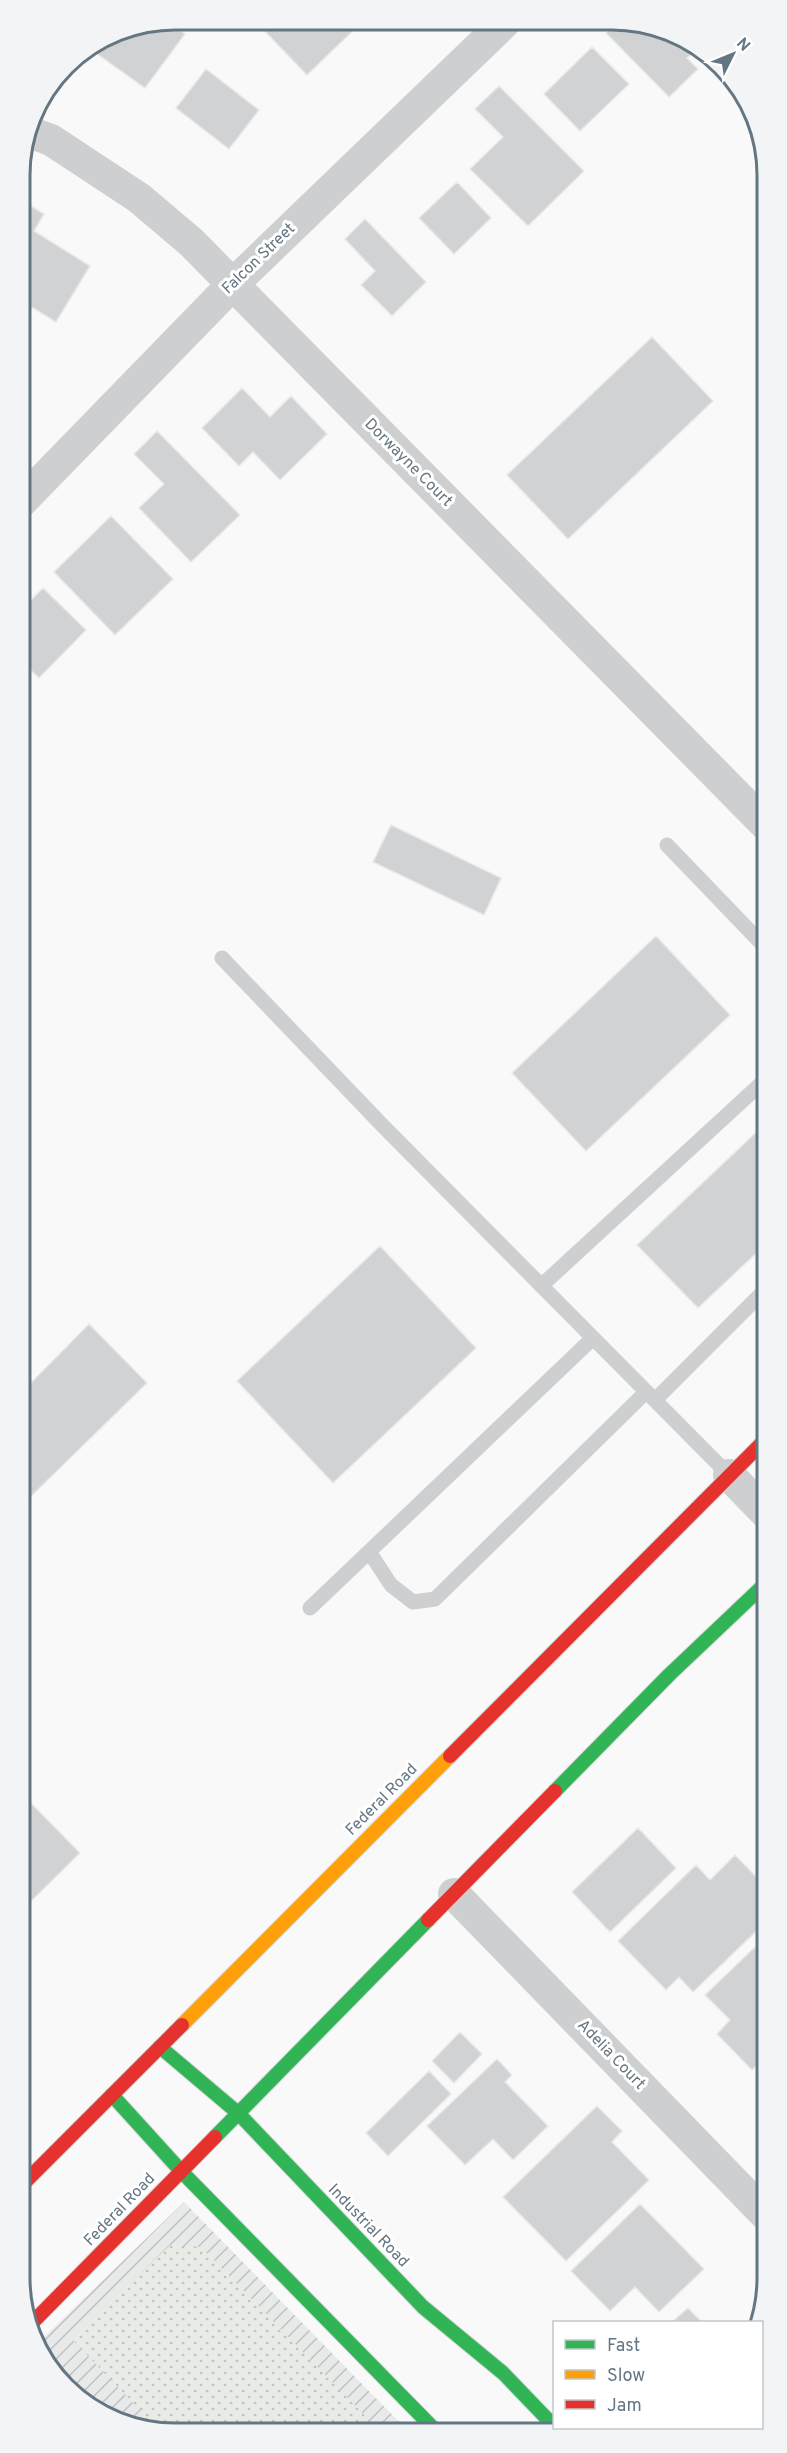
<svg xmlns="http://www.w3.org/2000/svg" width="787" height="2453" font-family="Overpass,sans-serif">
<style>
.industrial{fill:url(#industrial-furrows)}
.grass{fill:url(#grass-dots)}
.building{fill:#d0d2d3;stroke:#e8e8e8;stroke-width:1.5}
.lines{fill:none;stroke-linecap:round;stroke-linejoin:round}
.fast-casing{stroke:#d5d6d7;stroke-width:16}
.slow-casing{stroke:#d5d6d7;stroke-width:16}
.jam-casing{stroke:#d5d6d7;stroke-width:16}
.lane{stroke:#cecfd0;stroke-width:15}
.street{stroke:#cecfd0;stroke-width:32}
.fast{stroke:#30b455;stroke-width:14}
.slow{stroke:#ff9f0a;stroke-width:14}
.jam{stroke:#e5322d;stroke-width:14}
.labels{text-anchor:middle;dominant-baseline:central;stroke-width:6;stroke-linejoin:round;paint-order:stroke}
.street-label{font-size:16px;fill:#657683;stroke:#fff}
.rim{fill:none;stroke:#657683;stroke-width:3}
</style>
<defs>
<pattern id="industrial-furrows" width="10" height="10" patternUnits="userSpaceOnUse" patternTransform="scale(1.5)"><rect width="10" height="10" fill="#e8e9e9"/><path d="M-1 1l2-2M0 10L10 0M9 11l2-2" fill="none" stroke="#c0c1c2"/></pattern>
<pattern id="grass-dots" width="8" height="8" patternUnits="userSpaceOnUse" patternTransform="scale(1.5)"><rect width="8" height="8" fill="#e8ebe6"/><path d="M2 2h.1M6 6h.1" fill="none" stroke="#c0c3c0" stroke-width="1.8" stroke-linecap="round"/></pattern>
</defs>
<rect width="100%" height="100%" fill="#f9f9f9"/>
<path class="industrial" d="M184,2202l224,229h-263l-80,-43 -25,-47z"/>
<path class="grass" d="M170,2245l31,2 179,184h-220l-88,-92z"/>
<path class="building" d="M254,20l103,1 3,3 -53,51z
M168,21l17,13 -40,54 -56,-40 27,-17z
M616,22l26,1 53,28 -8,7 11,11 -29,28 -63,-64z
M592,47l37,37 -49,47 -36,-37z
M206,69l53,41 -30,39 -53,-41z
M499,86l85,85 -56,55 -58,-57 33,-32 -28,-28z
M457,182l34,36 -37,36 -35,-36z
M20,199l24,15 -10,17 56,35 -34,56 -36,-22z
M365,219l61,63 -34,34 -31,-31 14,-14 -30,-32z
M652,337l61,64 -145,138 -61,-64z
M20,342l10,10 -10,9z
M242,388l28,29 21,-21 36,38 -47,46 -27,-28 -14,14 -37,-38z
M157,431l83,84 -49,47 -52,-54 25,-24 -30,-30z
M111,516l62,63 -58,56 -61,-63z
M43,588l43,42 -47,48 -19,-18v-33l12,-11 -9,-8z
M21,727l7,7 -7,8z
M391,825l110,53 -17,37 -111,-53z
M656,936l74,79 -144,136 -74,-78z
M766,1123v121l-68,64 -61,-63z
M380,1246l96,102 -143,135 -96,-102z
M89,1324l58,59 -126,123v-113z
M22,1794l58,59 -58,57z
M638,1828l38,40 -66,64 -38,-40z
M735,1855l32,33v33l-74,71 -14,-15 -13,13 -48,-49 78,-76 14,15z
M755,1947l12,12v97l-15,14 -35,-36 13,-14 -25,-25z
M460,2032l22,22 -28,29 -22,-22z
M497,2059l15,16 -7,7 43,44 -35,34 -20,-21 -28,26 -38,-39z
M429,2071l22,23 -63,62 -22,-23z
M597,2106l25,25 -10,11 37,38 -83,81 -63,-64z
M640,2204l64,65 -45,43 -24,-25 -25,24 -39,-40z
M688,2308l14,14h-30z"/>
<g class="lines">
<g class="fast-casing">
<path id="fast" d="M555,1791l114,-116 97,-92
M160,2047l78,66 185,194 80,66 51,53
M112,2095l69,76 255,260
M215,2137l213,-217"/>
</g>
<g class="slow-casing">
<path id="slow" d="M182,2025l268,-269"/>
</g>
<g class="jam-casing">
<path id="jam" d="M450,1756l316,-317
M428,1920l127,-129
M22,2185l160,-160
M31,2324l184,-187"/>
</g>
<path class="lane" d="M667,845l99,103
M222,958l161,168 346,349
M541,1286l225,-207
M655,1400l111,-111
M370,1553l21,32 22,17 22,-3 211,-207
M310,1608l283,-270"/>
<path class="street" d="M29,132l22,8 88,58 52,44 574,582
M20,503l212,-218 273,-263
M729,1475l37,38
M454,1894l313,322"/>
<use href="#fast" class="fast"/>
<use href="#slow" class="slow"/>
<use href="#jam" class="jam"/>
</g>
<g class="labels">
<g class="street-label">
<text transform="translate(259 259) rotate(-44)">Falcon Street</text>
<text transform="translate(408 463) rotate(45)">Dorwayne Court</text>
<text transform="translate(382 1800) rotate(-45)">Federal Road</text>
<text transform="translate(611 2055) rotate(46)">Adelia Court</text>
<text transform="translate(120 2210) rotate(-46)">Federal Road</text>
<text transform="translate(368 2226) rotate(46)">Industrial Road</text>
</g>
</g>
<path d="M0 0H787V2453H0ZM175 30H612A145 145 0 0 1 757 175V2278A145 145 0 0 1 612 2423H175A145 145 0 0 1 30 2278V175A145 145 0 0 1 175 30Z" fill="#f3f4f5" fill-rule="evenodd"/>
<path class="rim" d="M175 30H612A145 145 0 0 1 757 175V2278A145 145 0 0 1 612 2423H175A145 145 0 0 1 30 2278V175A145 145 0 0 1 175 30Z"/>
<rect x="553" y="2321" width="210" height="108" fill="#ffffff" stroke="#c1c8cd" stroke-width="1.5"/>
<rect x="565" y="2340" width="30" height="9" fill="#30b455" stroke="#c1c8cd" stroke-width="1.5"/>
<text x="607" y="2351" font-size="18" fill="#657683">Fast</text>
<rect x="565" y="2370" width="30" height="9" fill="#ff9f0a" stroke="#c1c8cd" stroke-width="1.5"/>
<text x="607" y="2381" font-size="18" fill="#657683">Slow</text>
<rect x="565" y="2400" width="30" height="9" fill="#e5322d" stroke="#c1c8cd" stroke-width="1.5"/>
<text x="607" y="2411" font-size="18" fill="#657683">Jam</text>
<g transform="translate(733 54) rotate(47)" stroke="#ffffff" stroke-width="4.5" paint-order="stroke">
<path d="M0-4.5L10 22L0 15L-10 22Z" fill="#657683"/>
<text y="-9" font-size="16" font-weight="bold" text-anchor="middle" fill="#657683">N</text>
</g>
</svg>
